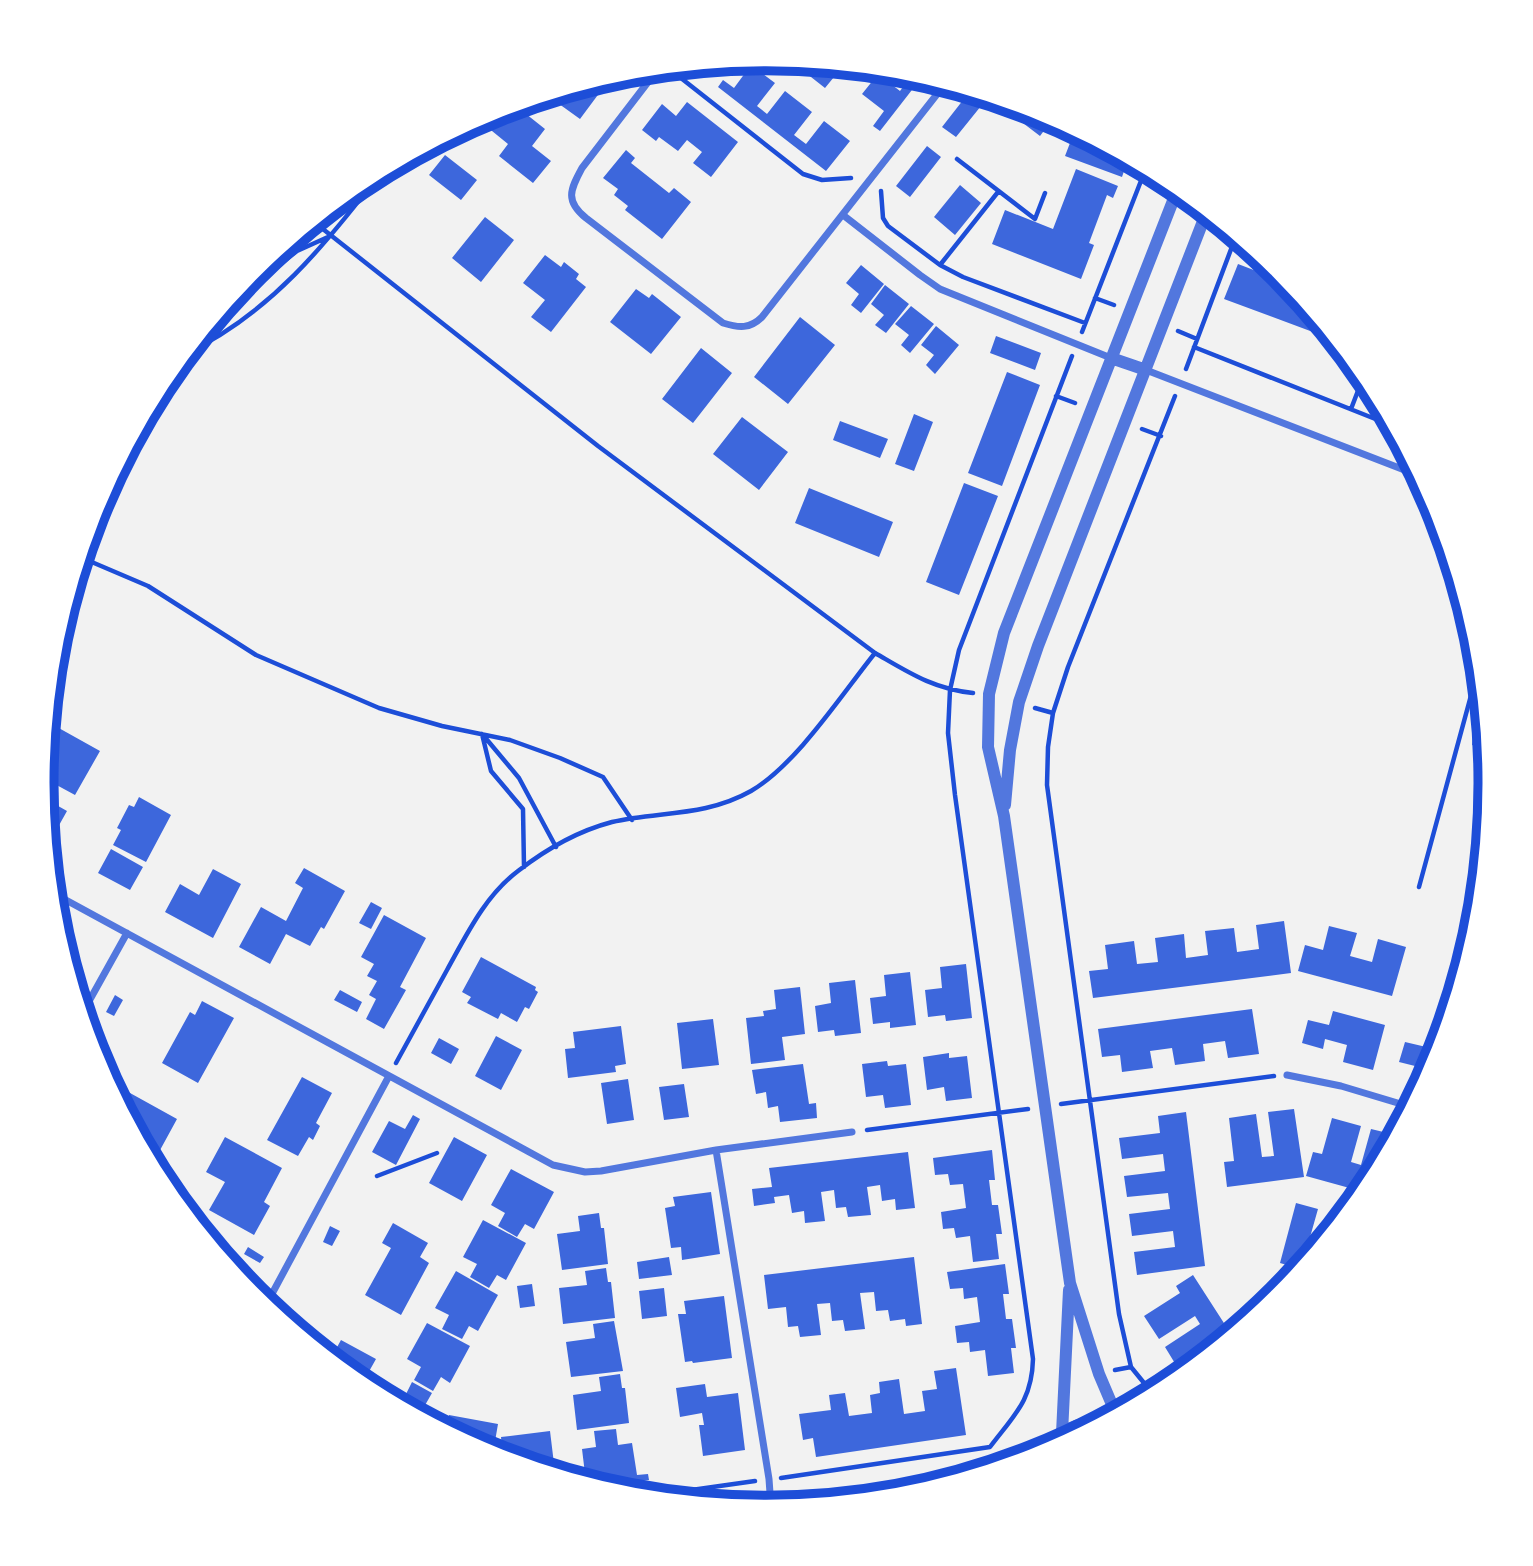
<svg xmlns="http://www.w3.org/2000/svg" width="1533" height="1566" font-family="'Golos Text',sans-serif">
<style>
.building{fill:#3d67dc}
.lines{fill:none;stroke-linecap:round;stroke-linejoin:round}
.path{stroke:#1d4ed8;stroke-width:4.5}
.minor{stroke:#5277de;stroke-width:7}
.tertiary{stroke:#5277de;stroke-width:12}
.rim{fill:none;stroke:#1d4ed8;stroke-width:9}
</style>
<rect width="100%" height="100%" fill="#f2f2f2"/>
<path class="building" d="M801,62l16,1 17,14 -9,11 -28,-22z
M751,65l24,18 -18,23 10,8 18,-23 27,21 -18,23 12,9 18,-23 26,20 -24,30 -108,-84 5,-7 11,8z
M878,74l22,17 13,-17 9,3 -42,54 -7,-5 11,-15 -22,-17z
M600,80l6,4 -26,35 -32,-23z
M967,95l14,11 -25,31 -14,-10z
M989,97l55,17 8,6 -12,16z
M687,102l51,40 -27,35 -18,-14 9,-11 -15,-12 -9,11 -19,-14 -3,4 -14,-11 20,-26 14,12z
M516,106l29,23 -13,17 19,15 -18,22 -34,-27 9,-12 -27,-22 9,-8z
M1075,130l53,29 -6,18 -57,-21z
M927,146l14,11 -31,40 -14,-11z
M626,150l9,8 -4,5 38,30 5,-5 17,14 -29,37 -37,-29 3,-4 -14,-11 4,-6 -15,-11z
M445,155l32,25 -16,20 -32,-25z
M1076,169l42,17 -5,12 -6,-3 -18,48 5,2 -13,34 -89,-35 13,-34 48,19z
M960,185l21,18 -26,32 -21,-18z
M485,217l29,23 -33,42 -29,-24z
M545,255l16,12 3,-5 15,12 -3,5 10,8 -35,45 -20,-15 14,-17 -22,-17z
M1238,264l52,20 47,57 -113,-42z
M861,265l23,19 -23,29 -10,-8 8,-11 -13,-11z
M885,285l24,19 -23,29 -11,-8 9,-10 -13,-11z
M636,289l13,9 3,-4 29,23 -30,37 -41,-32z
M911,306l23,18 -24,29 -9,-8 8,-10 -14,-11z
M800,317l35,28 -47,59 -34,-27z
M936,326l23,19 -24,29 -9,-9 8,-10 -13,-10z
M996,336l45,17 -6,17 -45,-17z
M701,348l31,25 -39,50 -31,-24z
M1007,372l33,13 -38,101 -34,-13z
M914,414l19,8 -19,49 -19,-7z
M742,417l46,35 -29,38 -46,-36z
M840,421l48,18 -8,19 -47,-18z
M964,483l34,13 -39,99 -33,-13z
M809,488l84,34 -14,35 -84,-34z
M48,722l52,29 -25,44 -24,-13 5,-9 -12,-7z
M1473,738l13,3 -2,7 -12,-3z
M139,797l32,18 -25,47 -33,-17 8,-15 -4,-2 12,-23 5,2z
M44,798l23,13 -19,34z
M111,849l32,18 -13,23 -32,-17z
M304,868l41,23 -21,38 -3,-2 -11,19 -24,-12 -16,30 -31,-17 22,-40 25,14 17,-33 -8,-5z
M213,869l28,15 -28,54 -48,-26 15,-28 19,11z
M371,902l11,6 -11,21 -12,-6z
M384,915l42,23 -26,49 6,3 -22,39 -18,-10 10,-20 -7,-4 8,-14 -10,-5 7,-12 -13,-7z
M1284,921l7,52 -198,25 -4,-27 19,-2 -3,-24 29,-4 3,23 21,-2 -3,-24 29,-4 2,24 22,-3 -3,-24 29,-3 3,24 22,-3 -3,-24z
M1329,926l28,7 -7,23 22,6 6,-23 28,8 -14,49 -94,-25 7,-26 18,5z
M481,957l55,30 -1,3 3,2 -9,17 -4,-2 -8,15 -16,-9 -3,6 -31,-16 4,-6 -9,-5z
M966,964l6,54 -26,3 -1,-6 -17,2 -3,-27 17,-2 -2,-21z
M910,972l6,53 -26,3v-6l-17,2 -3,-26 16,-2 -2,-21z
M1455,975l6,2 -18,60 -4,-1z
M855,980l6,53 -26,3 -1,-6 -16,2 -3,-26 16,-3 -2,-20z
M800,987l5,47 -23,3 3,23 -34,4 -5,-46 18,-2 -1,-5 13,-2 -2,-19z
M340,990l22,12 -5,10 -23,-12z
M115,995l8,5 -9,16 -8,-4z
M202,1001l32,17 -36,65 -36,-20 28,-51 5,3z
M1252,1009l7,45 -31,4 -3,-17 -22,3 2,17 -30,4 -3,-17 -22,3 3,17 -31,4 -2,-17 -18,2 -4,-28z
M1333,1011l52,14 -12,45 -30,-8 4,-17 -22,-6 -2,10 -21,-6 6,-23 21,5z
M713,1019l6,46 -37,4 -5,-46z
M621,1026l5,38 -11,2 1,6 -48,6 -3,-29 10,-1 -2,-16z
M496,1036l26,14 -21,40 -26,-14z
M439,1038l20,11 -8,15 -20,-11z
M1405,1042l34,8 -8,20 -32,-8z
M949,1053v5l18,-2 5,42 -26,3 -2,-14 -17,3 -4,-33z
M887,1061l1,5 18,-2 5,41 -26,3 -2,-13 -17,2 -4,-33z
M803,1064l6,40 7,-1 1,15 -37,4 -2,-16 -10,2 -2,-16 -10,2 -4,-24z
M302,1077l30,16 -16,30 4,3 -7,14 -4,-3 -11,19 -31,-16z
M628,1079l6,41 -27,4 -6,-41z
M684,1084l5,33 -25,3 -5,-33z
M121,1088l56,31 -18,33 -18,-10 -25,-46z
M1294,1109l10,68 -77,10 -3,-25 10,-1 -5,-43 27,-4 6,43 12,-1 -6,-44z
M1186,1112l19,154 -68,9 -3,-23 41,-5 -2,-16 -41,5 -3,-22 41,-5 -2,-16 -41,4 -3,-21 41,-5 -2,-17 -41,5 -3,-21 41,-5 -2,-17z
M413,1115l7,4 -24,46 -24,-13 17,-31 16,8z
M1332,1118l29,8 -10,36 10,3 10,-36 25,6 -32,57 -58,-16 7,-24 9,2z
M225,1137l57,31 -18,34 6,4 -16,29 -45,-25 16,-28 -19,-10z
M454,1137l33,18 -25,46 -33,-18z
M992,1150l3,30h-6l3,25h6l4,29h-6l3,25 -26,3 -3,-26 -14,2 -2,-10 -11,1 -2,-17 25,-4 -3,-24 -13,1 -2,-11 -13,1 -2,-17z
M908,1152l7,56 -19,2 -1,-11 -13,2 -2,-16 -13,2 4,28 -23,2 -2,-10 -10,1 -2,-18 -13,2 4,29 -20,2 -1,-12 -12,2 -3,-18 -15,2 1,6 -21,3 -2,-17 20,-2 -3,-19z
M511,1169l43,23 -20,37 -9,-5 -8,13 -19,-11 7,-13 -14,-8z
M711,1192l9,62 -38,6 -1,-13 -10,1 -6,-40 10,-2 -2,-9z
M1296,1203l22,6 -17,60 -21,-6z
M599,1213l2,15h3l4,36 -46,6 -5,-36 23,-3 -2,-15z
M483,1220l43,23 -20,37 -9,-5 -8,13 -19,-11 7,-13 -14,-7z
M393,1223l35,20 -8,14 9,6 -28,52 -36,-20 26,-47 -9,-5z
M330,1226l10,5 -8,15 -9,-4z
M248,1247l16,10 -4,6 -16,-9z
M669,1257l3,18 -33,4 -2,-17z
M914,1257l8,67 -16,2 -1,-7 -15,2 -2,-11 -12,1 -2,-19 -14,1 5,36 -20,2 -2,-11 -11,1 -2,-18 -13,1 4,31 -21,2 -2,-11 -10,1 -2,-20 -18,2 -4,-34z
M1005,1264l4,30h-6l3,25h6l4,29h-5l3,25 -26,3 -3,-26 -15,2 -1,-10 -12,1 -2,-17 25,-4 -3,-25 -13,2 -1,-11 -13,1 -3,-17z
M606,1268l2,14h3l4,36 -52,6 -4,-36 28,-3 -2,-14z
M456,1271l42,24 -20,36 -9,-5 -7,13 -20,-10 7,-14 -14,-7z
M1193,1275l38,59 -52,36 -14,-23 35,-23 -5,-8 -36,23 -15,-23 36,-23 -4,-7z
M532,1284l3,22 -15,2 -3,-22z
M664,1288l3,28 -25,3 -3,-28z
M724,1296l8,62 -39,5 -1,-2 -7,1 -7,-48h8l-2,-13z
M614,1321l9,50 -52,6 -5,-35 29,-4 -2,-14z
M427,1323l43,23 -20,37 -9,-6 -8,14 -19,-11 7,-13 -14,-8z
M341,1340l35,19 -14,25 -31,-26z
M956,1368l10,67 -150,22 -3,-19 -10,2 -4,-26 32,-4 -2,-15 16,-2 4,23 23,-3 -2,-18 10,-2 -1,-11 20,-3 5,35 21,-3 -3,-20 15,-2 -3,-18z
M620,1374l2,14h3l4,35 -52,7 -4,-35 28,-4 -2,-14z
M412,1382l20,11 -8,14 12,7 -4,8 -45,-24 5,-9 13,7z
M705,1384l2,13 31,-4 7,57 -42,6 -4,-31h5l-2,-12 -22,4 -4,-29z
M449,1415l49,9 -5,29 -47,-24z
M616,1429l2,16 14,-2 5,32 11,-1 1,6 -36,4v-3l-19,3 -8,-2 -4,-33 14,-2 -2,-16z
M550,1431l5,41 -52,-16 -2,-19z"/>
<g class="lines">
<path class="path" d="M672,71l131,103 19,6 29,-2
M957,159l78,60 10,-26
M881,191l2,27 5,8 52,39 23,12 122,46
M314,222l284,224 277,207c33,19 58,36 98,40
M940,265l58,-73
M1095,298l19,7
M224,308l73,-57 31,-14
M1178,331l19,8
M1082,332l64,-164
M1194,347l199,79
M185,354c84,-39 142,-111 197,-183
M1186,369l50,-133
M1056,396l19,7
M1351,409l13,-34
M1142,429l19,7
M82,555l5,5 61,26 108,69 123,53 63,18 68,14 50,18 43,19 29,43
M1035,708l18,5
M482,734l9,37 32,38 1,58
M483,735l36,43 37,69
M1419,887l60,-221
M396,1063c17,-31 34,-62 51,-93 20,-36 38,-74 71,-99 27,-21 60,-40 94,-49 47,-11 93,-5 139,-31 45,-26 91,-97 124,-138
M1061,1104l213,-28
M867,1130l161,-21
M377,1176l60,-23
M1115,1370l16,-3
M1153,1394l-22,-27 -12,-53 -72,-529 1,-38 5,-34 15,-46 107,-271
M781,1478l209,-31c24,-32 42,-46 43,-88l-78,-564 -7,-62 2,-43 9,-40 113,-294
M713,1487l2,15
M649,1496l106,-15"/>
<path class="minor" d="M658,69l-76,99c-12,22 -17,33 4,50l137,105c16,5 27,6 39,-6l183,-233
M843,215l77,60 20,14 171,69
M1146,370l274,106
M53,893l500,272 32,7 16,-1 115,-21 136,-18
M83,1012l44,-79
M1287,1075l54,11 70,21
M716,1150l53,329 2,28
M266,1305l123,-229"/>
<path class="tertiary" d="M1111,358l35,12
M1005,805l5,-55 9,-48 19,-56 169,-435
M1116,1414l-17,-40 -29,-91 -66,-467 -16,-69 1,-53 15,-61 174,-445
M1062,1433l7,-143
M1049,1450c11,-20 30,-29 52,-28
M1008,1463l44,-20"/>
</g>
<path d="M0 0H1533V1566H0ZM54 783a712 712 0 1 1 1424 0a712 712 0 1 1-1424 0Z" fill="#fff" fill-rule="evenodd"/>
<path class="rim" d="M54 783a712 712 0 1 1 1424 0a712 712 0 1 1-1424 0Z"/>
</svg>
